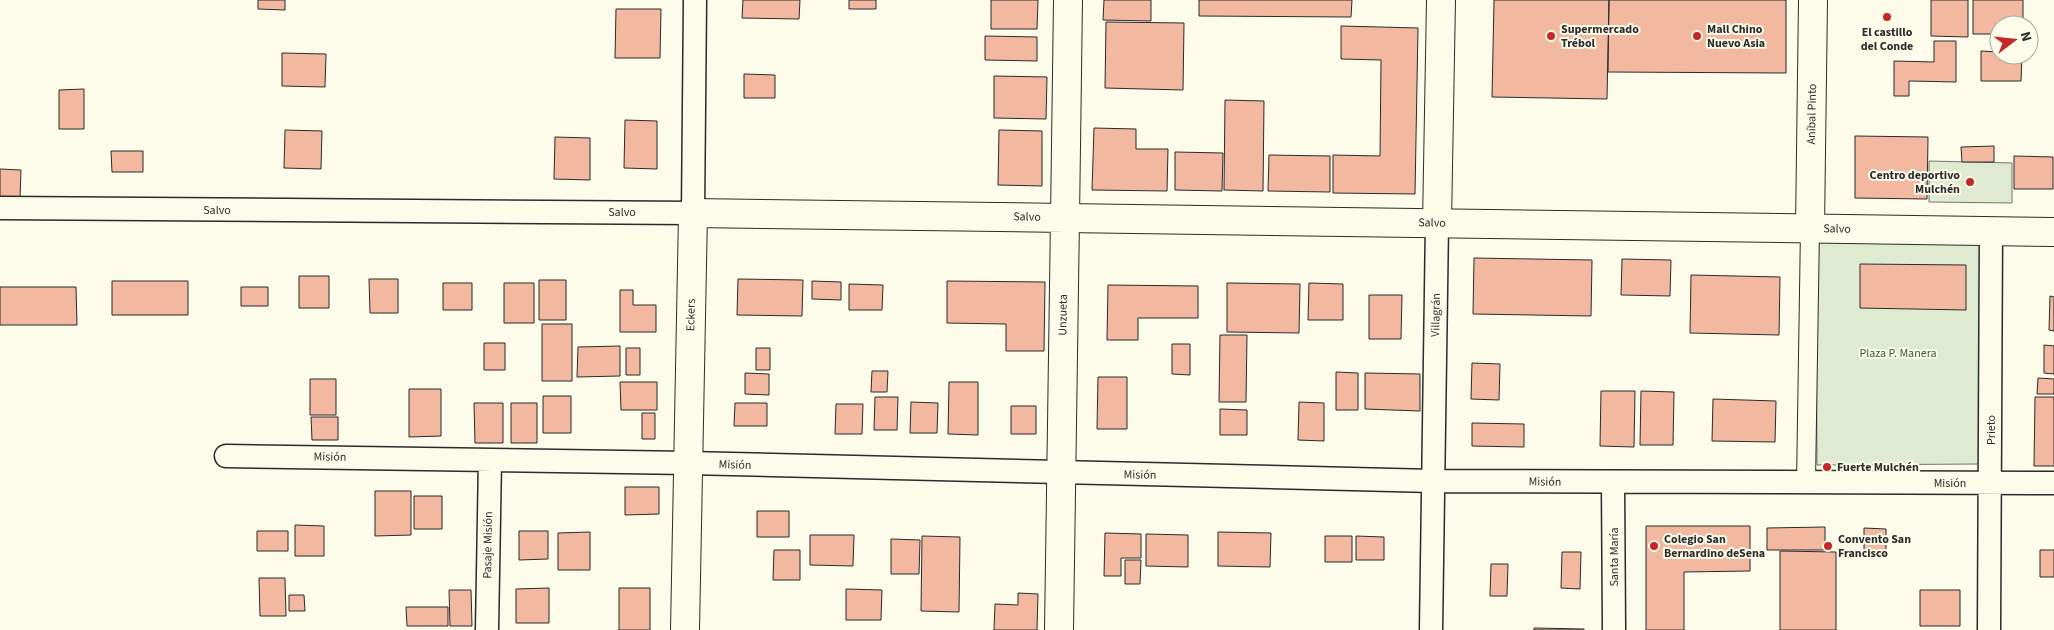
<svg xmlns="http://www.w3.org/2000/svg" width="2054" height="630" font-family="'Source Sans 3',sans-serif">
<style>
.green{fill:#deebd1;stroke:#74746e}
.building{fill:#f2b8a0;stroke:#2b2b2b}
.lines{fill:none;stroke-linecap:round;stroke-linejoin:round}
.pedestrian-casing{stroke:#2b2b2b;stroke-width:20}
.minor-casing{stroke:#2b2b2b;stroke-width:25}
.tertiary-casing{stroke:#2b2b2b;stroke-width:30}
.secondary-casing{stroke:#2b2b2b;stroke-width:30}
.pedestrian{stroke:#fdfbea;stroke-width:18}
.minor{stroke:#fdfbea;stroke-width:22}
.tertiary{stroke:#fdfbea;stroke-width:28}
.secondary{stroke:#fdfbea;stroke-width:28}
.poi-dot{fill:#c62828;stroke:#fdfbea;stroke-width:2}
.labels{text-anchor:middle;dominant-baseline:central;stroke-width:4;stroke-linejoin:round;paint-order:stroke}
.poi-label{font-size:12px;font-weight:bold;fill:#2b2b2b;stroke:#fdfbea;text-anchor:start}
.street-label{font-size:12px;fill:#2b2b2b;stroke:#fdfbea}
.park-label{font-size:12px;fill:#34623c;stroke:#fdfbea}
</style>
<rect width="100%" height="100%" fill="#fdfbea"/>
<path class="green" d="M1929,161l83,2v40l-83,-1z
M1816,238l165,4 -1,222 -163,1z"/>
<path class="building" d="M258,0h27v10l-27,-1z
M743,0h57l-1,19 -57,-1z
M849,0h27v9h-27z
M991,0h47l-1,29h-46z
M1104,0h47v21l-48,-1z
M1199,0h153l-1,17 -152,-1z
M1494,0h115l-2,99 -115,-2z
M1609,0h177v73l-178,-1z
M1931,0h37v37l-37,-1z
M1973,0h50v25h-24v9h-26z
M616,9h45l-1,49h-45z
M1106,22l78,1 -1,67 -78,-2z
M1341,26l77,2 -3,166 -82,-1v-38l47,1 1,-96 -40,-1z
M985,36l52,1v24l-52,-1z
M1934,41h22v41l-47,-1v15h-15v-35l40,1z
M1981,51l18,1v3h23l-1,26h-40z
M282,53l44,1 -1,33 -43,-1z
M744,74l31,1v23h-31z
M994,76l53,1 -1,42 -52,-1z
M84,89v40h-25v-39z
M1225,100l39,1 -1,90 -39,-1z
M625,120l32,1v48l-33,-1z
M1094,128l42,1v20h32l-1,42 -75,-1z
M285,130l37,1 -1,38 -37,-1z
M999,130l43,1v55l-44,-1z
M1855,136l73,1 -1,62 -72,-1z
M555,137l35,1v42l-36,-1z
M1994,146v16h-32l-1,-15z
M111,151h32v21h-31z
M1175,152l48,1 -1,38 -47,-1z
M1269,155l61,1v36l-62,-1z
M2014,156l39,1v32h-39z
M0,169l21,1 -1,29h-20z
M1474,258l118,2 -1,56 -118,-2z
M1622,259l49,1 -1,36 -49,-1z
M1860,264l106,1v45l-106,-2z
M1691,275l89,2 -1,58 -89,-2z
M299,276h30v32h-30z
M369,279h29v34h-28z
M738,279l65,1 -1,36 -65,-1z
M539,280h27v40h-27z
M112,281h76v34h-76z
M812,281l29,1v18l-29,-1z
M947,281l98,1 -1,69h-38v-27l-59,-1z
M443,283h29v27h-29z
M504,283h30v40h-30z
M1227,283l73,1 -1,49 -72,-1z
M1309,283l34,1v36h-35z
M849,284l34,1 -1,25h-33z
M1108,285l90,1v32h-60v22h-31z
M0,287h76l1,38h-77z
M241,287h27v19h-27z
M620,290h13v15h23v27h-36z
M1369,295h33l-1,44h-32z
M2050,296l4,1v34l-5,-1z
M542,324h30v57h-30z
M1220,335h27l-1,67h-27z
M484,343h21v27h-21z
M1172,344h18v31l-18,-1z
M2044,345l10,1v28l-10,-1z
M620,346v30l-43,1 1,-30z
M626,348h14v27h-14z
M756,348h14v22h-14z
M1472,363l28,1 -1,36 -28,-1z
M872,371h16l-1,21h-16z
M1336,372l22,1v37h-22z
M745,373l24,1v21l-24,-1z
M1365,373l55,1v37l-55,-2z
M1098,377h29v52h-30z
M2038,378l16,1v15h-17z
M310,379h26v36h-26z
M620,382h37v28h-36z
M949,382h29v53l-30,-1z
M409,389h32v47l-32,1z
M1601,391h34l-1,56 -34,-1z
M1641,391l33,1 -1,53h-33z
M543,396h28v37h-28z
M875,397h23l-1,33h-23z
M2035,397h19v69h-20z
M1713,399l63,2 -1,41 -63,-1z
M911,402l27,1 -1,30h-27z
M1299,402l25,1v38l-26,-1z
M474,403h29v40h-28z
M511,403h26v40h-26z
M735,403h32v23h-33z
M836,404h27l-1,30h-27z
M1011,406h25v28h-25z
M1220,409l27,1v25h-27z
M642,413h13v26h-13z
M311,417h27v23h-26z
M1472,423l52,1v23l-52,-1z
M625,487h34v27l-34,1z
M375,491h36v44l-36,1z
M414,496h28v33h-28z
M757,511h32v26h-32z
M295,525l29,1v30h-29z
M1646,526h104v45l-66,1v58h-38z
M1825,527v23h-58v-22z
M1864,528l22,1v25h-22z
M257,531h31v20h-31z
M519,531h29v28l-29,1z
M590,532v38h-32v-37z
M1218,532l53,1 -1,34 -52,-1z
M1105,533l36,1v24h-20v18h-17z
M1146,534l42,1v32l-42,-1z
M810,535h44l-1,31 -43,-1z
M922,536l38,1 -1,75 -38,-1z
M1325,536h27v26h-27z
M1356,536l28,1v23h-28z
M891,539l29,1 -1,34h-28z
M774,550h26v30h-27z
M2040,550h14v27h-14z
M1780,551l56,1v78h-56z
M1562,552h19l-1,37 -19,-1z
M1125,560h16l-1,24h-15z
M1491,564h17l-1,32h-17z
M259,578h26l1,38h-26z
M549,588v35h-33v-34z
M619,588h31v42h-31z
M846,589l36,1 -1,30h-35z
M449,590h22l1,36h-22z
M1920,590h40v36h-40z
M1018,593l20,1 -1,36h-43l1,-26 23,1z
M289,595h15l1,16h-16z
M406,607h42v19h-41z
M1534,628l50,1v1h-50z"/>
<g class="lines">
<g class="pedestrian-casing">
<path id="pedestrian" d="M1806,483l4,-255"/>
</g>
<g class="minor-casing">
<path id="minor" d="M0,208l693,5 2,-213
M226,456l462,7 745,18 621,2
M1613,483l1,147
M487,630l3,-170
M1431,630l6,-407
M1989,630l2,-399"/>
</g>
<g class="tertiary-casing">
<path id="tertiary" d="M1437,223l4,-223
M685,630l8,-417 372,5 -6,412"/>
</g>
<g class="secondary-casing">
<path id="secondary" d="M1068,0l-3,218 989,14
M1810,228l3,-228"/>
</g>
<use href="#pedestrian" class="pedestrian"/>
<use href="#minor" class="minor"/>
<use href="#tertiary" class="tertiary"/>
<use href="#secondary" class="secondary"/>
</g>
<g class="poi-dot">
<circle cx="1887" cy="17" r="5"/>
<circle cx="1551" cy="36" r="5"/>
<circle cx="1697" cy="36" r="5"/>
<circle cx="1970" cy="182" r="5"/>
<circle cx="1827" cy="467" r="5"/>
<circle cx="1654" cy="546" r="5"/>
<circle cx="1828" cy="546" r="5"/>
</g>
<g class="labels">
<g class="poi-label">
<text x="1561" y="29">Supermercado<tspan x="1561" dy="14">Trébol</tspan></text>
<text x="1707" y="29">Mall Chino<tspan x="1707" dy="14">Nuevo Asia</tspan></text>
<text x="1887" y="32" text-anchor="middle">El castillo<tspan x="1887" dy="14">del Conde</tspan></text>
<text x="1960" y="175" text-anchor="end">Centro deportivo<tspan x="1960" dy="14">Mulchén</tspan></text>
<text x="1837" y="467">Fuerte Mulchén</text>
<text x="1664" y="539">Colegio San<tspan x="1664" dy="14">Bernardino deSena</tspan></text>
<text x="1838" y="539">Convento San<tspan x="1838" dy="14">Francisco</tspan></text>
</g>
<g class="street-label">
<text transform="translate(1812 114) rotate(-89)">Aníbal Pinto</text>
<text x="217" y="210">Salvo</text>
<text x="622" y="212">Salvo</text>
<text transform="translate(1027 217) rotate(1)">Salvo</text>
<text transform="translate(1432 223) rotate(1)">Salvo</text>
<text transform="translate(1837 229) rotate(1)">Salvo</text>
<text transform="translate(691 315) rotate(-89)">Eckers</text>
<text transform="translate(1063 315) rotate(-89)">Unzueta</text>
<text transform="translate(1436 315) rotate(-89)">Villagrán</text>
<text transform="translate(1991 430) rotate(-90)">Prieto</text>
<text transform="translate(330 457) rotate(1)">Misión</text>
<text transform="translate(735 465) rotate(2)">Misión</text>
<text transform="translate(1140 475) rotate(1)">Misión</text>
<text transform="translate(1545 482) rotate(1)">Misión</text>
<text x="1950" y="483">Misión</text>
<text transform="translate(488 545) rotate(-89)">Pasaje Misión</text>
<text transform="translate(1614 557) rotate(-90)">Santa María</text>
</g>
<g class="park-label">
<text x="1898" y="353">Plaza P. Manera</text>
</g>
</g>
<g transform="translate(2014 40) rotate(74)"><circle r="24" fill="#fdfbea" stroke="#a9a89e"/>
<path d="M0-4L9 19L0 12L-9 19Z" fill="#c62828"/>
<text y="-8" font-size="14" font-weight="bold" text-anchor="middle" fill="#2b2b2b">N</text>
</g>
</svg>
